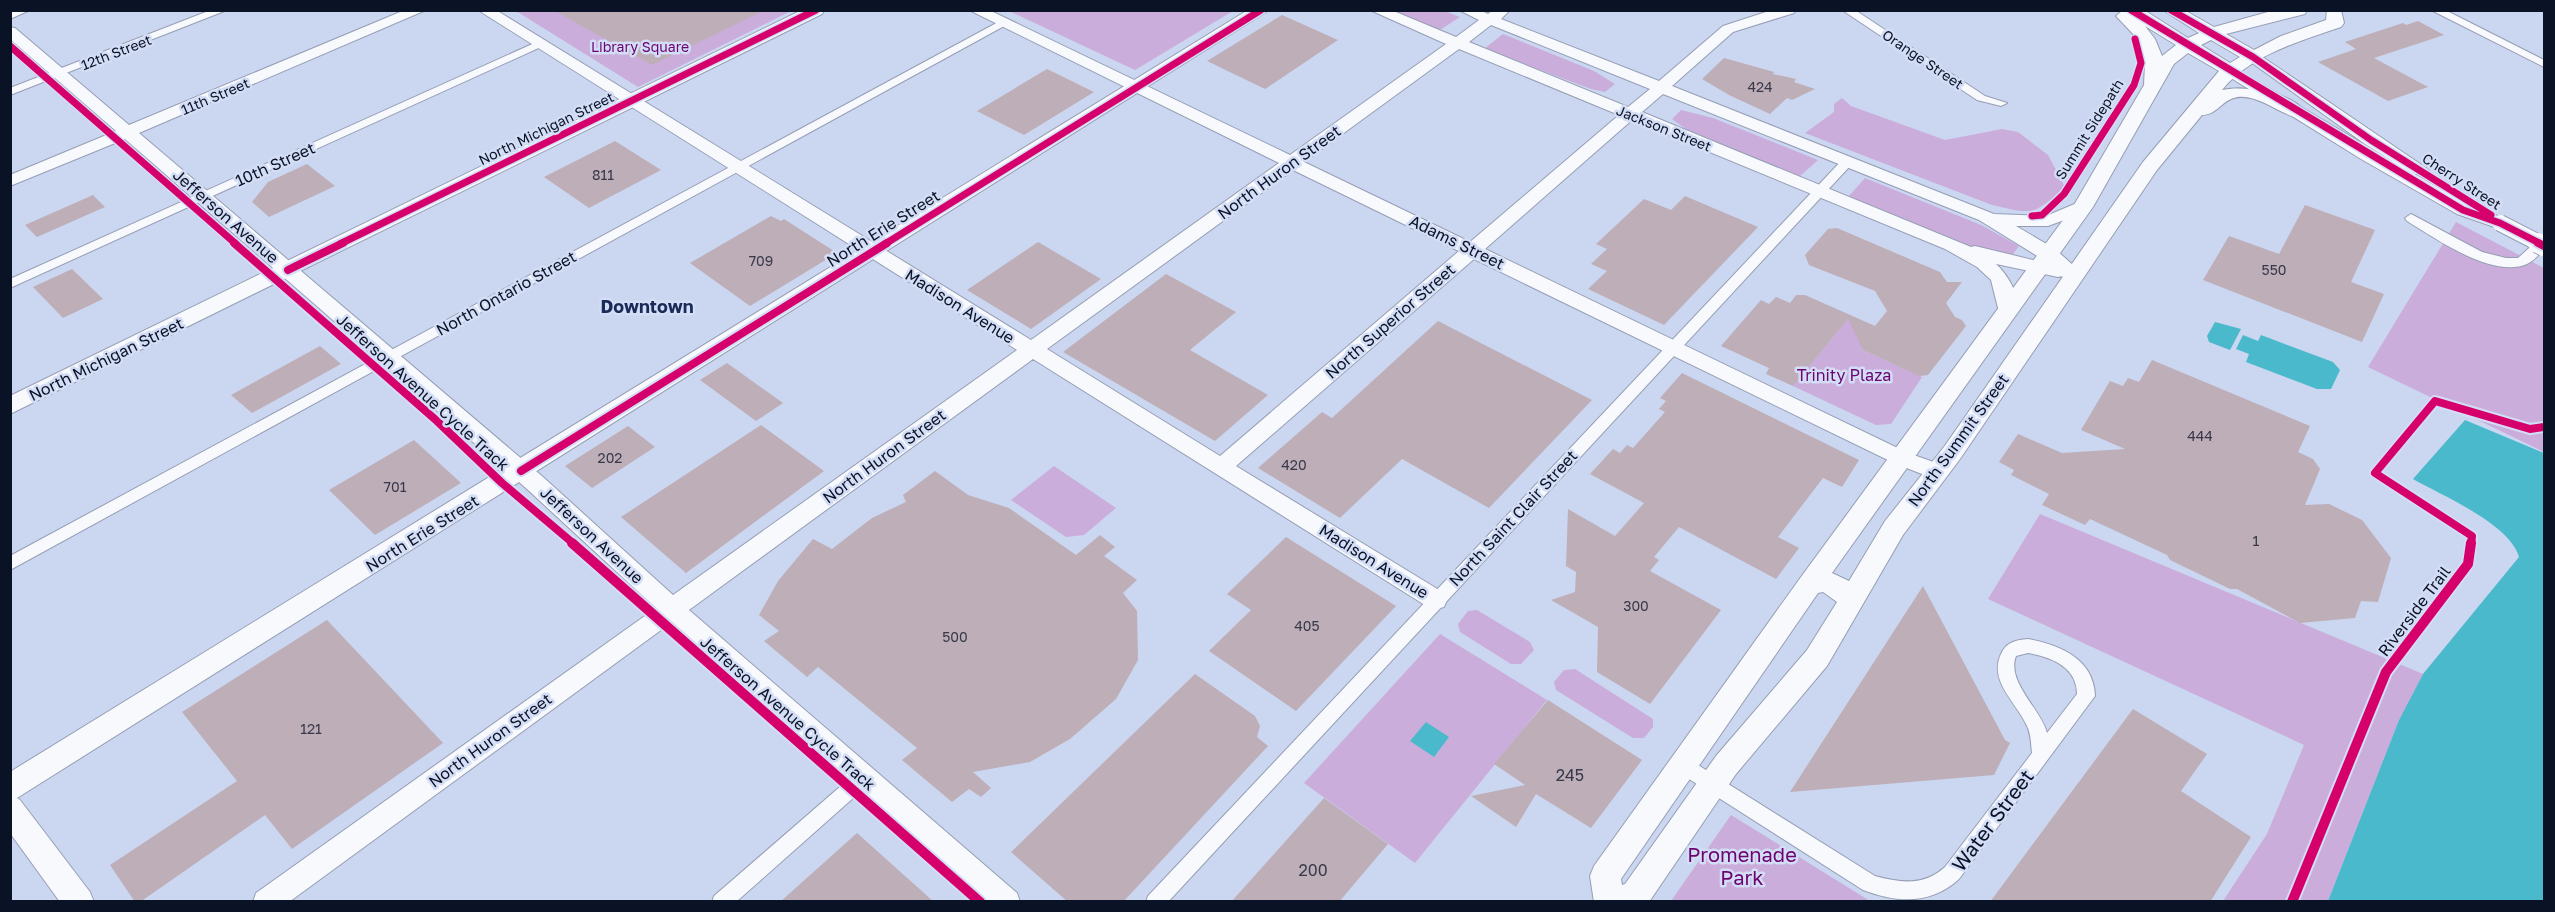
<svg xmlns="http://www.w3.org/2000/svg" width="2555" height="912" font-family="'Golos Text',sans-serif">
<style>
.green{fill:#cbaddc}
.water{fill:#4ab9cc}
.building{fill:#beaeb8}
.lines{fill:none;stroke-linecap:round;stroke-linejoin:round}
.street-casing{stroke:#959eb4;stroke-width:2}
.secondary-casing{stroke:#959eb4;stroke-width:2}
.primary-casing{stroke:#959eb4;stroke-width:2}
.street{fill:#f7f9fd;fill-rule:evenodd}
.secondary{fill:#f7f9fd;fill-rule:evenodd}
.primary{fill:#f7f9fd;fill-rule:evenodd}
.secondary-bridge-far1-casing{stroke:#959eb4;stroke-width:18;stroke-linecap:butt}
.secondary-bridge-casing{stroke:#959eb4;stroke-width:22;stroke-linecap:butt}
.secondary-bridge-far1{stroke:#f7f9fd;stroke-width:16}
.secondary-bridge{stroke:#f7f9fd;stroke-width:20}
.cycleway-far2-casing{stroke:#d3ddf5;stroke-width:10}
.cycleway-far1-casing{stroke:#d3ddf5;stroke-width:12}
.cycleway-casing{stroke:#d3ddf5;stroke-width:14}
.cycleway-far2{stroke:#d6006c;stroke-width:7}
.cycleway-far1{stroke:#d6006c;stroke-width:8}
.cycleway{stroke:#d6006c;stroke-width:10}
.labels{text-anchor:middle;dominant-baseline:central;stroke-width:5;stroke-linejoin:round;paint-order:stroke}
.far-park-label{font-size:14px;fill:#6c0371;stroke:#d3ddf5}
.far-street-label{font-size:14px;fill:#0a1226;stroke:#d3ddf5}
.number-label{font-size:14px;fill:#37394a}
.street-label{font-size:16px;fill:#0a1226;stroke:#d3ddf5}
.park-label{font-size:16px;fill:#6c0371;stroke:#d3ddf5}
.near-number-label{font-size:16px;fill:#37394a}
.neighbourhood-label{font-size:18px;font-weight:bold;fill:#1a2b59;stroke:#d3ddf5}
.near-street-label{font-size:20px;fill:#0a1226;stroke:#d3ddf5}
.near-park-label{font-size:20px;fill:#6c0371;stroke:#d3ddf5}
</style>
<rect width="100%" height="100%" fill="#cbd6f0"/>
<path class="green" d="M516,11h275l-153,76z
M1009,11h224l-98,59z
M1391,11h54l15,6 -20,13z
M1503,34l91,37 21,13 -10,8 -14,-3 -107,-40z
M1842,98l9,8 94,34 57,-11 16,3 30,23 17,32c-31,28 -31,28 -73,18l-187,-72 29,-21v-8z
M1681,110l32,8 105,42 -19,17 -113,-48 -14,-10z
M1865,178l116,47 38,21 -8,11c-57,-12 -110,-38 -163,-60z
M2456,222l88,46v184l-176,-85z
M1851,315l12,35 59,27 -31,47 -15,1 -83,-39z
M1054,466l62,42 -32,27 -18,2 -55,-37z
M2040,514l383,160 -24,46 -71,181h-105l44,-67 37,-89 -316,-146z
M1477,610l53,32 4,8 -13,14h-10l-51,-32 -2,-8 10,-13z
M1440,634l107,66 -132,163 -111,-80z
M1575,669l78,50v8l-9,11h-11l-77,-48 -2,-8 10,-12z
M1731,815l139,86h-199z"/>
<path class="water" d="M2215,322l26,7 -11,21 -21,-8 -2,-6z
M2243,335l15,6 3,-6 72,27 7,8 -9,19h-14l-71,-27 3,-8 -13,-5z
M2465,420l79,33v448h-216l71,-181 24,-46 96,-117c-9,-33 -76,-61 -106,-78z
M1426,722l23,15 -15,20 -24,-16z"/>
<path class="building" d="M553,10h212l-113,55z
M1282,15l56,25 -73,49 -58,-28z
M2418,21l26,14 -70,23 54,29 -40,14 -70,-39 38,-13 -11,-7 58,-19 3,2z
M1724,58l50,14 -1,2 23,5 -2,3 21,7 -23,11 -5,-2 -17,16 -41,-19 -27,-16z
M1047,69l47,23 -70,43 -47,-24z
M615,141l46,29 -72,38 -45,-31z
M307,164l28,22 -66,31 -17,-15 16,-20z
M93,195l12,12 -68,30 -12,-12z
M1685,196l73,31 -94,98 -76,-36 19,-18 -16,-7 16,-15 -11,-5 48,-45 27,11z
M2305,205l70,25 -24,52 33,12 -22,48 -159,-62 26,-44 50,18z
M771,216l10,5 3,-2 53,34 -87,53 -60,-43z
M1837,228l103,44 7,10h15l-16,21 9,14 7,3 4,6 -38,49 -9,1 -56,-26 -15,-31 -55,67 -27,-12 3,-6 -48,-22 40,-46 8,4 7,-7 14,6 6,-8h9l70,31 12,-15 -12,-20 -66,-26 -4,-10 23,-26z
M1038,242l63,37 -70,50 -64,-39z
M72,269l31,30 -40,19 -30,-31z
M1166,274l70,38 -46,38 78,45 -53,46 -152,-89z
M1438,321l154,79 -103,108 -87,-49 -62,59 -82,-50 64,-56 10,6z
M320,346l21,18 -89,49 -21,-18z
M2152,360l158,66 -12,26 15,7 7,10 -15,36 24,-1 33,16 29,38 -13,44 -17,-1 -6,17 -55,5 -63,-34h-7l-60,-29 -3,-5 -77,-36 -5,6 -43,-20 7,-11 -38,-19 3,-5 -15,-8 19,-28 44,19 63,-4 -44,-19 29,-49 13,5 5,-8 11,4z
M727,363l56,40 -27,18 -56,-41z
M1682,373l177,87 -17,27 -19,-9 -45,59 21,11 -23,31 -97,-52 -25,30 5,3 -9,11 71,39 -71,94 -53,-32 1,-45 -47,-27 24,-8 1,-20 -10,-6 2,-57 47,27 29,-33 -54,-29 23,-25 7,4 7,-8 6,3 32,-36 -6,-3 7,-8 -6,-3z
M761,425l63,46 -138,102 -65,-56z
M628,426l27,21 -63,41 -27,-22z
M414,440l47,43 -86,52 -46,-45z
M935,471l33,24 41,13 67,47 24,-20 15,12 -11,9 33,24 -14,13 14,18 1,49 -22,39 -46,40 -40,23 -57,10 18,16 -10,9 -12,-8 -17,13 -50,-42 15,-12 -99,-81 -11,10 -43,-36 15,-10 -20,-16 19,-34 35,-42 19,10 40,-31 34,-16 -3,-7z
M1286,537l110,69 -100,105 -87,-60 42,-41 -24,-16z
M1923,586l82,154 5,3 -16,32 -204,17z
M327,620l116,123 -151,106 -27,-34 -125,87h-5l-25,-37 127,-84 -55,-69z
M1195,674l60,42 5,10 -3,11 11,9 -145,156h-55l-57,-50z
M1548,700l94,60 -51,68 -55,-34 -20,33 -45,-31 54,-11 -31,-21z
M2133,709l74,45 -26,37 70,46 -41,65h-220z
M1324,798l64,46 -49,58h-108z
M857,833l77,69h-154z"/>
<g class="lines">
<g class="street-casing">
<path id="street" d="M14,10h16l-20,9v-7z
M211,10h16l-217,85v-7z
M1842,10h13l130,86 22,7 -6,3 -24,-6z
M2431,10h14l99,50v7z
M1002,20l5,3 -1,2 -996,545v-14z
M539,41l5,3 -1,2 -533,242v-9z
M1847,158l4,1v6l-683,737h-22l2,-6 695,-737z
M2411,214l71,38 24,6h12l21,-19 5,-1v11c-5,5 -10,12 -17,15 -35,15 -92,-26 -120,-43l-2,-3z
M2028,639c32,6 66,20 67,57l-136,183c-28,26 -62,24 -96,11l-185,-118 -3,-6 3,-6 6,-2 6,2 185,116c26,7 49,10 70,-9l87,-114c-1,-9 -1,-19 -5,-27 -10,-23 -39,-45 -26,-72 5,-12 15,-14 27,-15zM2028,653c23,4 49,14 49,41l-30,39c-6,-24 -41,-51 -31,-77z
M863,770l6,2 3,6 -3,6 -133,118h-24l2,-6 143,-124z"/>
</g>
<g class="secondary-casing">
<path id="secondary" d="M405,10h21l-287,123 404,344 130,118 344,-245 -539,-340h18l535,330 248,-177 -310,-153h20l301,145 156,-111 -76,-34h21l65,27 23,-17 -20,-10h21l8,4 5,-4h17l-9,9 158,62 64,-55 49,-16h24l-2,3 -61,19 -61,54 322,128 52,2 31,-13h12l3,4 -3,4 -41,15h-32l39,23 28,25 -2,4c-10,3 -15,-3 -23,-1l-62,-13c12,11 28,36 18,52l-7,2 -7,-2 -9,-36 -14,-13 -32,-18 -313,-129 -147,129 423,204 37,13 3,6 -3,6 -8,2 -43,-17 -420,-204 -238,207 208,127 3,7 -3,7 -8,2 -8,-2 -395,-248 -344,251 328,283 3,9h-33l-315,-280 -383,280h-36l3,-9 400,-285 -129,-119 -402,-350 -115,47v-11l106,-44 -106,-92v-12l5,1 114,97zM1491,25l159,64 -22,18 -159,-65zM1459,49l160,66 -149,127 -166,-80zM1663,94l316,126 71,44 -75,-18 -4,1 -329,-135zM1293,170l166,81 -239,205 -173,-107z
M2253,52l5,2 171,116 -3,4h-12l-49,-30 -117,-84 -3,-3 3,-3z
M2229,65l240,141 37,13 3,4 -3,4 -6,2 -43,-15 -96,-55 -138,-86 -2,-3z"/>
</g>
<g class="primary-casing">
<path id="primary" d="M802,10h22l-2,4 -812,400v-18z
M1248,10h21l-1252,788 3,2 70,92 4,10h-34l-50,-69v-61z
M2123,10h21l44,28 11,-5 -36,-23h21l30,17 61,-17h32l-2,4 -79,20 28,16 27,-14 45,-16 1,-10h14l3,13 -3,4c-41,14 -91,28 -119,63 21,-5 69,2 82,21l-2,4 -7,2c-19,-5 -43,-27 -64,-18 -11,5 -16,16 -29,16l-45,55 -197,289 -57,76 -76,131 -91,108 -87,128h-55l-4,-26 4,-10 207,-289 273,-372 70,-120 1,-21 -4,-18 -7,-11 -18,-19zM2145,26l31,19 -14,11 -7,-17zM2211,40l29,17 -10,6 -29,-18zM2188,53l31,18 -76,91 -199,285 -59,74 -36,60 -17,-8 261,-366 81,-143zM1823,592l14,10 -30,48 -91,106 -91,128 -3,1 -1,-6 197,-286z"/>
</g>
<use href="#street" class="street"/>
<use href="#secondary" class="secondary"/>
<use href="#primary" class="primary"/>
<g class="secondary-bridge-far1-casing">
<path id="secondary-bridge-far1" d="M2500,223l41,21"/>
</g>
<g class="secondary-bridge-casing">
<path id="secondary-bridge" d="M2538,243l6,3"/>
</g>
<use href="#secondary-bridge-far1" class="secondary-bridge-far1"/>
<use href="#secondary-bridge" class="secondary-bridge"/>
<g class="cycleway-far2-casing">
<path id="cycleway-far2" d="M2131,10l332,200 37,13 41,21
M2171,10l82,47 118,83 120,75
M10,46l226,198
M2032,216l10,-1 22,-21 70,-109 7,-22 -6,-24
M340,244l476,-234
M885,244l376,-234"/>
</g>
<g class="cycleway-far1-casing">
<path id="cycleway-far1" d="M234,243l203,178 65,62 72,61
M2538,243l6,3
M288,270l55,-27
M521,471l366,-228
M2471,544l1,-8 -97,-63 60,-72 95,28 14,-2"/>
</g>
<g class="cycleway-casing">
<path id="cycleway" d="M572,543l408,359
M2292,902l94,-230 82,-108 3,-21"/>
</g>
<use href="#cycleway-far2" class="cycleway-far2"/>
<use href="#cycleway-far1" class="cycleway-far1"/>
<use href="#cycleway" class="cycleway"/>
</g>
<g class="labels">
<g class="far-park-label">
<text x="640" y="46">Library Square</text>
</g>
<g class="far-street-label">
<text transform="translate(116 52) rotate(-21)">12th Street</text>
<text transform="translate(1923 59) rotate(34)">Orange Street</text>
<text transform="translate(215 96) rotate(-23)">11th Street</text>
<text transform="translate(546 128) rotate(-26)">North Michigan Street</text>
<text transform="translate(1664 128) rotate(22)">Jackson Street</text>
<text transform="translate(2089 129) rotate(-58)">Summit Sidepath</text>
<text transform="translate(2462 181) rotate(33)">Cherry Street</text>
</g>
<g class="number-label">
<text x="1760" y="86">424</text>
<text x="603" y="174">811</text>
<text x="761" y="260">709</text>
<text x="2274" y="269">550</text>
<text x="2200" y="435">444</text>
<text x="610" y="457">202</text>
<text x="1294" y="464">420</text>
<text x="395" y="486">701</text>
<text x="2256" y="540">1</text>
<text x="1636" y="605">300</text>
<text x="1307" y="625">405</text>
<text x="955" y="636">500</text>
<text x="311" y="728">121</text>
</g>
<g class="street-label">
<text transform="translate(275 164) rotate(-24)">10th Street</text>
<text transform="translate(1279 172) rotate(-36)">North Huron Street</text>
<text transform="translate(226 216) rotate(41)">Jefferson Avenue</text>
<text transform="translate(883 228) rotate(-32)">North Erie Street</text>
<text transform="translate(1457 242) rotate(26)">Adams Street</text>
<text transform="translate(506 293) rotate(-29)">North Ontario Street</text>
<text transform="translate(960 306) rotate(32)">Madison Avenue</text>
<text transform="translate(1390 321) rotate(-41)">North Superior Street</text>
<text transform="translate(106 359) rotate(-26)">North Michigan Street</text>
<text transform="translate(423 392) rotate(42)">Jefferson Avenue Cycle Track</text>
<text transform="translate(1958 440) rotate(-54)">North Summit Street</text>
<text transform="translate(884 456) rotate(-36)">North Huron Street</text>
<text transform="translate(1513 518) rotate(-47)">North Saint Clair Street</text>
<text transform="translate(422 533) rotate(-32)">North Erie Street</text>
<text transform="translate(592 535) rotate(43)">Jefferson Avenue</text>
<text transform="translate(1374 561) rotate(32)">Madison Avenue</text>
<text transform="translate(2414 611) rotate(-53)">Riverside Trail</text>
<text transform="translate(788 713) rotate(41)">Jefferson Avenue Cycle Track</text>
<text transform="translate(490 740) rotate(-36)">North Huron Street</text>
</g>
<g class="park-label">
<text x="1844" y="375">Trinity Plaza</text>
</g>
<g class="near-number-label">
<text x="1570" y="775">245</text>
<text x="1313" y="870">200</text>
</g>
<g class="neighbourhood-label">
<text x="647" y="306">Downtown</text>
</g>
<g class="near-street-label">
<text transform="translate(1992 820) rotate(-53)">Water Street</text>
</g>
<g class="near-park-label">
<text x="1742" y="854">Promenade<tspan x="1742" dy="23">Park</tspan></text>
</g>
</g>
<rect width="2555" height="912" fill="none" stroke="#0a1226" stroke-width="24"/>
</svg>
